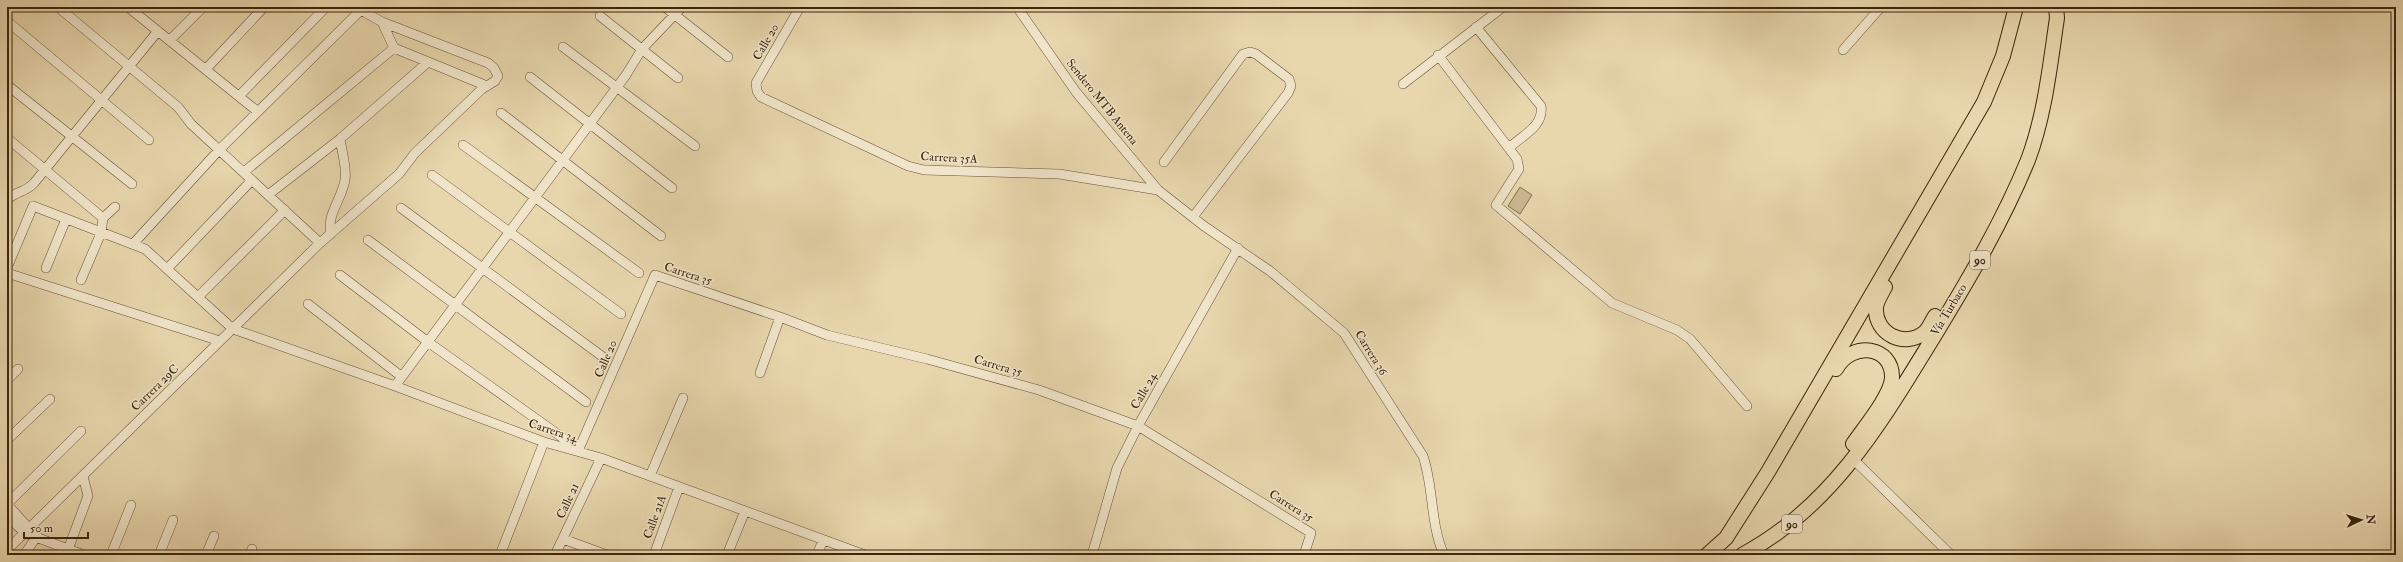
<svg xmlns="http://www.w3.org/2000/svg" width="2403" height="562" font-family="'IM FELL Double Pica',serif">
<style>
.green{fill:#cbb992;stroke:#846f50}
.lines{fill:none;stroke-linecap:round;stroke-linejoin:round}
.minor-casing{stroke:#675235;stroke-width:10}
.highway-casing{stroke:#3c250d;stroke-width:16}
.minor{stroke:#f0e5ca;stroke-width:9}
.highway{stroke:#e8d7ad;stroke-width:14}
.labels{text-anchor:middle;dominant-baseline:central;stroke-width:3;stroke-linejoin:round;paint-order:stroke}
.shield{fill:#f0e5ca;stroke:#725f46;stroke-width:1}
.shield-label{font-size:11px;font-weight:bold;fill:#3c250d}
.street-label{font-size:12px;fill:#3c250d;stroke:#f0e5ca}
</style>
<rect width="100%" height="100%" fill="#e8d7ad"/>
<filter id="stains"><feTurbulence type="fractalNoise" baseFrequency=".005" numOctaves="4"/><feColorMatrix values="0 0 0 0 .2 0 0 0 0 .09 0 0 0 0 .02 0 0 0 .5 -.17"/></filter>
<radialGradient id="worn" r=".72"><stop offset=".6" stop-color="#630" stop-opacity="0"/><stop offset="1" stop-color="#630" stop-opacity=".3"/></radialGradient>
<path class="green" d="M1520,187l12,8 -12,19 -12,-8z"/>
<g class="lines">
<g class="minor-casing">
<path id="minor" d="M58,7l120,100 13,17 129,119
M128,7l129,104
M665,7l63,50
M800,7l-44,76 1,8 4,6 147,69 16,4 135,4 99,16
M1017,7l59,85 82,98 46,36 66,45 74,62 79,123c11,32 7,68 21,99
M600,16l78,62
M7,21l142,119
M1476,27l65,79c3,20 -18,29 -31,41
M170,40l33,-33
M563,47l132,99
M1843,50l38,-43
M1438,55l79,104 2,10 -23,36 116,98 65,27 13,9 57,67
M206,69l58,-62
M530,77l142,111
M1403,84l100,-77
M7,85l125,99
M239,96l87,-89
M501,113l160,123
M7,138l96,80 -2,15 -20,47
M463,145l176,128
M1164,162l79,-108 7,-2 6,2 33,25 2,7 -3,7 -95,124
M244,172l150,-124
M432,175l189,139
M268,195l72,-56 88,-77
M7,200c10,-10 18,-7 27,-17l124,-152
M401,208l202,149
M103,218l12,-11
M331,234c-5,-19 11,-35 14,-54 2,-12 -3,-28 -5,-41
M368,240l218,162
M133,244l86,-94 142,-140 21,12 12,26 93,38
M9,263l24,-57 112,43 88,80 162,57 149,56 57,16 264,97
M46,268l20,-49
M167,269l85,-89
M7,273l213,68
M340,275l88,67 135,96 5,11
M198,297l87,-87
M308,304l94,73
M760,373l20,-56
M7,380l11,-11
M395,386l231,-311 16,-26 40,-42
M7,440l43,-41
M578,451l77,-176 125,42 47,18 100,24 112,31 99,36 173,107 -7,22
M1853,459l98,96
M650,476l33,-78
M7,504l74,-73
M7,504l25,28
M7,516l18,17 59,22
M563,539l44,16
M7,550l313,-307 79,-69 16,-21 67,-64 13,-8 3,-5 -4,-8 -6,-5 -106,-41
M24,555l13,-19
M66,555l22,-59 -5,-20
M111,555l20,-50
M159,555l14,-35
M206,555l8,-19
M250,555l2,-6
M500,555l44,-113
M555,555l46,-97
M654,555l25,-68
M727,555l18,-44
M817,555l6,-15
M1092,555l25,-87 21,-42 100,-178"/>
</g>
<g class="highway-casing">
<path id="highway" d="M1885,287c-3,6 -8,13 -9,20 -2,27 29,42 49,25 4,-4 7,-11 10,-16
M1836,369c16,-29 57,-23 56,9 -1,18 -29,51 -39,66
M1707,555l19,-17 42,-66 216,-370 19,-46 13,-49
M1742,555c92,-49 141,-136 194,-222 34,-56 67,-112 92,-173 17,-45 22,-95 29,-142l-1,-11"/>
</g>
<use href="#minor" class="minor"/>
<use href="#highway" class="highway"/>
</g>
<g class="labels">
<g class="shield">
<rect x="1970" y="251" width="20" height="18" rx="3"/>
<rect x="1782" y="515" width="20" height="18" rx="3"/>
</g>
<g class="shield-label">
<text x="1980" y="260">90</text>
<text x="1792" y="524">90</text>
</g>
<g class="street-label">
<text transform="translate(766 42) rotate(-60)">Calle 20</text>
<text transform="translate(1102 102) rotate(51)">Sendero MTB Antena</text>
<text transform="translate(949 158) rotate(3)">Carrera 35A</text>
<text transform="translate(688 274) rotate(18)">Carrera 35</text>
<text transform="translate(1949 310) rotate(-59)">Vía Turbaco</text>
<text transform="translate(1371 353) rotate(58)">Carrera 36</text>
<text transform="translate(606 359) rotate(-67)">Calle 20</text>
<text transform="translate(998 366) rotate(16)">Carrera 35</text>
<text transform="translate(155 388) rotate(-44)">Carrera 29C</text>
<text transform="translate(1144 391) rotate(-60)">Calle 24</text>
<text transform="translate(553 431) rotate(18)">Carrera 34</text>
<text transform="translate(568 501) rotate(-65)">Calle 21</text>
<text transform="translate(1291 506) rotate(32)">Carrera 35</text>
<text transform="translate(655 517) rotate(-70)">Calle 21A</text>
</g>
</g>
<rect width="2403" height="562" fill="none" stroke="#e8d7ad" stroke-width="24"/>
<rect x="8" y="8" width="2387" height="546" fill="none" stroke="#3c250d" stroke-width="2"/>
<rect x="12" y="12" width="2379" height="538" fill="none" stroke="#3c250d"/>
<g transform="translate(2361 520) rotate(86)" stroke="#f0e5ca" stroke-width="3" paint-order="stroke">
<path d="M0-3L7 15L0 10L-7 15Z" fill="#3c250d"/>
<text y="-6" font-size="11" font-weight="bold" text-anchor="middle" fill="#3c250d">N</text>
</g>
<path d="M24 532v6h64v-6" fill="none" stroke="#3c250d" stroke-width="2"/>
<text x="30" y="532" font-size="12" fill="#3c250d" stroke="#f0e5ca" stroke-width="3" paint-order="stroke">50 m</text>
<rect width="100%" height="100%" filter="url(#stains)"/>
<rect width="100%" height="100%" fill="url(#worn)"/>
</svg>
